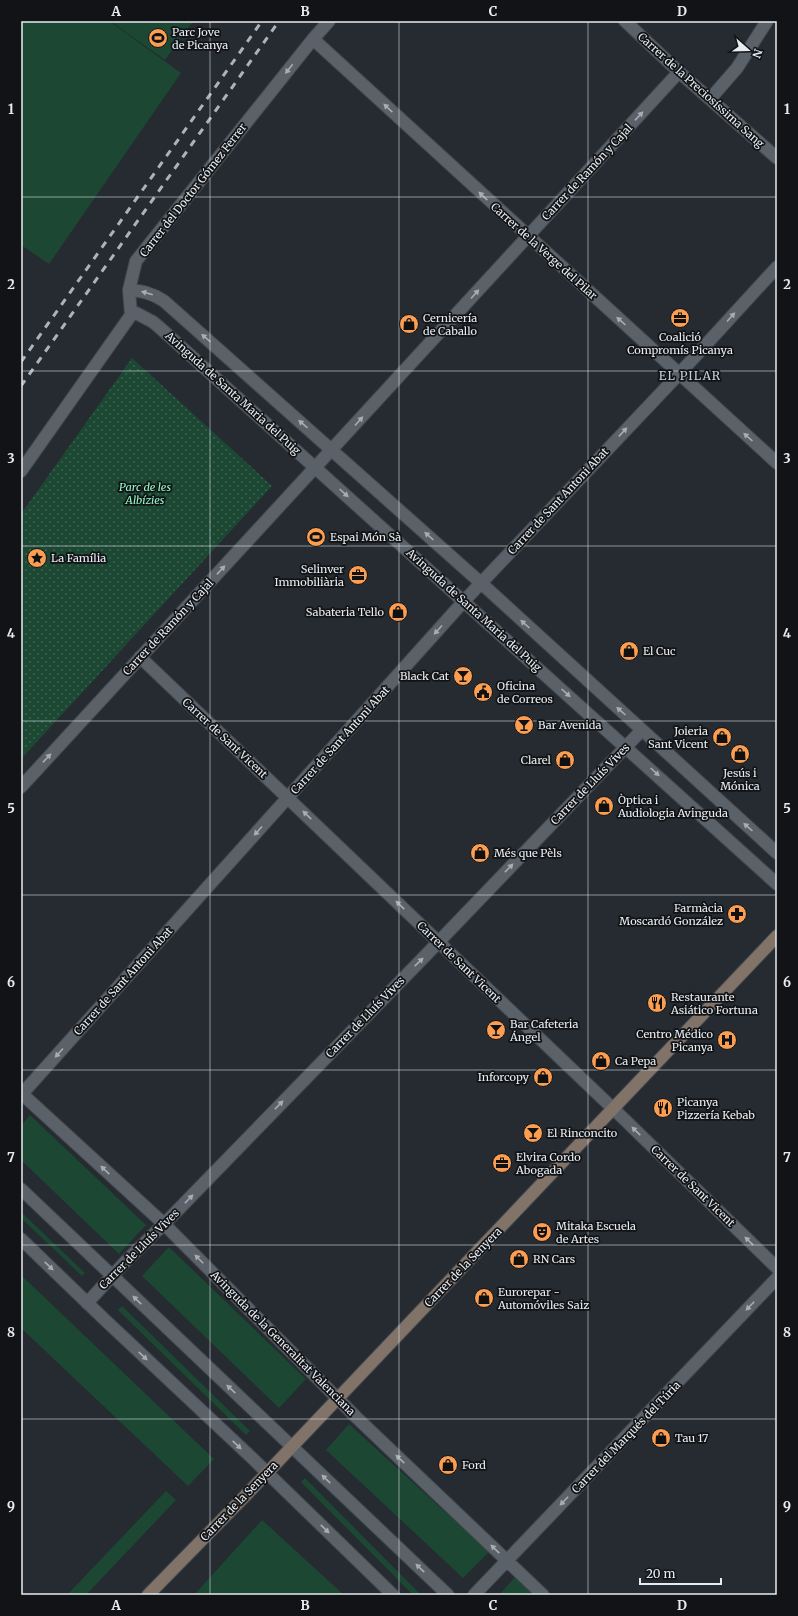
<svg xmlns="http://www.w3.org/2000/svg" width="798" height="1616" font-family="Merriweather,serif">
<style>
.grass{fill:#1c4733}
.park{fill:url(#park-dots)}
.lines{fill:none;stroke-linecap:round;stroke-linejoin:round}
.street-casing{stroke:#42474d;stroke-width:14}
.secondary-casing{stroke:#42474d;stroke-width:14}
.street{stroke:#5a6168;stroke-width:12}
.secondary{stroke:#817368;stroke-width:12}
.rail{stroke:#aeb3b7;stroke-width:3;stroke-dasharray:7 7;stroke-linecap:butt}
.oneway{fill:#a8adb3}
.grid{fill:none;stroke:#e8ecf0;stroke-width:1;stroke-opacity:0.55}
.labels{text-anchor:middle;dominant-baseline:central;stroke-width:3.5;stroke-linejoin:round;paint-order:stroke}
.poi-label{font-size:11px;fill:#e8ecf0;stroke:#111316;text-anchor:start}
.street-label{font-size:11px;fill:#e8ecf0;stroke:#111316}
.park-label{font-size:11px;font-style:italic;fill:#94fbc8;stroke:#111316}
.neighbourhood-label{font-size:12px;letter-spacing:1px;fill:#c7cfd7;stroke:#111316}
.neatline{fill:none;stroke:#e8ecf0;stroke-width:1.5}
.grid-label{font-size:13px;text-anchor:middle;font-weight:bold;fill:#e8ecf0}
</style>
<defs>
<pattern id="park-dots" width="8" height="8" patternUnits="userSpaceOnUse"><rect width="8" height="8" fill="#1c4733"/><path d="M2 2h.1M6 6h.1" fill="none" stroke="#3d6251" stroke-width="1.8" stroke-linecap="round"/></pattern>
</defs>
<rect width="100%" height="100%" fill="#252b31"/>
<path class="grass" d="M21,21h88l72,52 -132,191 -28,-19z
M110,21h83l-28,39z
M30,1115l116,110 -27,29 -98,-94v-34z
M21,1212l64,61 -3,3 -61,-58z
M169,1247l137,132 -27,29 -137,-132z
M21,1275l193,184 -26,27 -167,-158z
M122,1306l128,125 -4,4 -128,-125z
M349,1424l140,128 -26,26 -137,-128z
M305,1478l116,117h-8l-112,-113z
M166,1491l10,9 -90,95h-19z
M262,1520l82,75h-150z
M516,1576l19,19h-36z"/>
<path class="park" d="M132,358l140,128 -251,273v-245z"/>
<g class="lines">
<g class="street-casing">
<path id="street" d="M625,21l54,51 98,86
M313,39l464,424
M710,99l27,-31 30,-47
M129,290c13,1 23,3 35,11l317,282 296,270
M131,315l5,-2 17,9 6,5 618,557
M21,471l110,-156 -2,-25 7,-29 177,-222 16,-18
M140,657l485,463 152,148
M21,787l658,-715
M21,1093l143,131 192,193 187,178
M21,1095l443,-494 215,-227 98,-107
M21,1189l427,406
M21,1239l83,80 147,138 142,138
M87,1303l39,-42 45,-44 255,-262 216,-225
M474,1595l303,-317"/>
</g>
<g class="secondary-casing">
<path id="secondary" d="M148,1595l99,-101 530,-558"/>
</g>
<use href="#street" class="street"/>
<use href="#secondary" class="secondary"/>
<path class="rail" d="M21,362l241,-341
M21,386l258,-365"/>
</g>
<defs><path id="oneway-solid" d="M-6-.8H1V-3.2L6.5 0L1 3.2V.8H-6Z"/></defs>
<g class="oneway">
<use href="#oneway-solid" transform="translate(289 69) rotate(128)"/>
<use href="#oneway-solid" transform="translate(388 108) rotate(-137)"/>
<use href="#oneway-solid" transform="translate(639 116) rotate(-47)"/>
<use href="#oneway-solid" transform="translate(483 196) rotate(-137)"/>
<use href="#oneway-solid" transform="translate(147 293) rotate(-164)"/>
<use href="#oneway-solid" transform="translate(475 294) rotate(-48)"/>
<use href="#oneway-solid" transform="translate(731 317) rotate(-48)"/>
<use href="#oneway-solid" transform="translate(621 321) rotate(-138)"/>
<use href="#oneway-solid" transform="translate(206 338) rotate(-139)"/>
<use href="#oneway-solid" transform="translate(359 421) rotate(-48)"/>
<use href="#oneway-solid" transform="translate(303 424) rotate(-139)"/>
<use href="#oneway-solid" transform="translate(623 432) rotate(-47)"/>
<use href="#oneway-solid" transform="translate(748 437) rotate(-138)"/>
<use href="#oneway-solid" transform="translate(344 493) rotate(42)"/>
<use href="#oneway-solid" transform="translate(429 536) rotate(-138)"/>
<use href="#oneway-solid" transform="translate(221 570) rotate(-47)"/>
<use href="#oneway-solid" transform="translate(525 624) rotate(-138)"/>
<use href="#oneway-solid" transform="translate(438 630) rotate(132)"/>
<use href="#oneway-solid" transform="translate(566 693) rotate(42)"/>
<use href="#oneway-solid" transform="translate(621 711) rotate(-138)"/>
<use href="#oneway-solid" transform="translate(47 758) rotate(-47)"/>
<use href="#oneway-solid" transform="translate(655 772) rotate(42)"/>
<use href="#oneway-solid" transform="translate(307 815) rotate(-136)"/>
<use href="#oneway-solid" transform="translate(748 827) rotate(-138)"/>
<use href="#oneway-solid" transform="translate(258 831) rotate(132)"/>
<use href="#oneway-solid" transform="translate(509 868) rotate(-46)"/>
<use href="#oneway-solid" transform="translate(400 905) rotate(-136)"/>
<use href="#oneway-solid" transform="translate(419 962) rotate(-44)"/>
<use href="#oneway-solid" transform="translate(59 1053) rotate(132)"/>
<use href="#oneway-solid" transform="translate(279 1105) rotate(-46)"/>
<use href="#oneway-solid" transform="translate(636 1131) rotate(-136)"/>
<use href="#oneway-solid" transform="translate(105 1170) rotate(-137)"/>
<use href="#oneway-solid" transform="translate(189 1199) rotate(-46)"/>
<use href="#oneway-solid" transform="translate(749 1241) rotate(-136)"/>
<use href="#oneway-solid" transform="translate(199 1259) rotate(-135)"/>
<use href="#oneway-solid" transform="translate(49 1266) rotate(44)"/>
<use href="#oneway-solid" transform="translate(137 1300) rotate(-136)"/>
<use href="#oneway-solid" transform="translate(750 1306) rotate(134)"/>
<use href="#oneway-solid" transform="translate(143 1356) rotate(43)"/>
<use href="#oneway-solid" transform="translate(231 1389) rotate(-137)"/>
<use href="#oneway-solid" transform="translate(237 1445) rotate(43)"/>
<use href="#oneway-solid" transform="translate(400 1459) rotate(-136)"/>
<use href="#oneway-solid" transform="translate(326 1479) rotate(-136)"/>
<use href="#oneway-solid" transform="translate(564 1501) rotate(134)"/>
<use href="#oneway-solid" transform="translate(325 1529) rotate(44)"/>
<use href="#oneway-solid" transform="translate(495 1549) rotate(-136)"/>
<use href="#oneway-solid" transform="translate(420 1568) rotate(-136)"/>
</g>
<path class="grid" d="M210,21v1574M399,21v1574M588,21v1574M21,197h756M21,371h756M21,546h756M21,721h756M21,895h756M21,1070h756M21,1245h756M21,1419h756"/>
<defs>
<g id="stadium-disc" transform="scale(1)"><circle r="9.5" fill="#fb9e51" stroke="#111316"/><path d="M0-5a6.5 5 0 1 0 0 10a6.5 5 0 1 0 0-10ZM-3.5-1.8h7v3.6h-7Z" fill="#111"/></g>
<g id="office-disc" transform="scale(1)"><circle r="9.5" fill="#fb9e51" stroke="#111316"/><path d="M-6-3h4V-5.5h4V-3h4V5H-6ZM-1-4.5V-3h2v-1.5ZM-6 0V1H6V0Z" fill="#111"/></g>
<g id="shop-disc" transform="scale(1)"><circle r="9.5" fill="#fb9e51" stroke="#111316"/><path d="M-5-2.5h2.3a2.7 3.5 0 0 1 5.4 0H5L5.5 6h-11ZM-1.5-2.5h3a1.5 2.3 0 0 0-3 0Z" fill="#111"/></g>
<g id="sight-disc" transform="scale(1)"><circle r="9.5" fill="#fb9e51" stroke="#111316"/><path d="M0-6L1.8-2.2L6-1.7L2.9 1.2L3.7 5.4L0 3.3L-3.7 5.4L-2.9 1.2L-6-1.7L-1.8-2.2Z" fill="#111"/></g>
<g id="bar-disc" transform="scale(1)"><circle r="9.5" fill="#fb9e51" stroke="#111316"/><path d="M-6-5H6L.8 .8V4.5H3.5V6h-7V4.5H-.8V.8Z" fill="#111"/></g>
<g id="civic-disc" transform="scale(1)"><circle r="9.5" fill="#fb9e51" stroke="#111316"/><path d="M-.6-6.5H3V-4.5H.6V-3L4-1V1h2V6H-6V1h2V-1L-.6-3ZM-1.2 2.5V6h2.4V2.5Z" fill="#111"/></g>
<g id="pharmacy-disc" transform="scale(1)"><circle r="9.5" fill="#fb9e51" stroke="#111316"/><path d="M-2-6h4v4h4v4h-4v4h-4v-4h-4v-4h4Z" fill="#111"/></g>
<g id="restaurant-disc" transform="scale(1)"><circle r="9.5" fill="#fb9e51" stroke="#111316"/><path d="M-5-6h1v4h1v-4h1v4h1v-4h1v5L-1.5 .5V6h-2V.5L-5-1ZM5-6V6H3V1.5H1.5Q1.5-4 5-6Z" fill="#111"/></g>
<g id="hospital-disc" transform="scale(1)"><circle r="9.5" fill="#fb9e51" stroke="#111316"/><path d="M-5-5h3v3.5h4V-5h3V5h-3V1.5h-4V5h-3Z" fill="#111"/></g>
<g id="theatre-disc" transform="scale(1)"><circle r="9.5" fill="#fb9e51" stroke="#111316"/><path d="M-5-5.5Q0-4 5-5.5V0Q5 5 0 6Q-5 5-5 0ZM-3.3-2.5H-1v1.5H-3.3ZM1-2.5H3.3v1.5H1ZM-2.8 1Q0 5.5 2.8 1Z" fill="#111"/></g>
</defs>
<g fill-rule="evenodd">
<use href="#stadium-disc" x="158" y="38"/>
<use href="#office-disc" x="680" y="318"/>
<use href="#shop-disc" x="409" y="324"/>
<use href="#stadium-disc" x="316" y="537"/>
<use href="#sight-disc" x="37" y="558"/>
<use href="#office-disc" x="358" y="575"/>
<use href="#shop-disc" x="398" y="612"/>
<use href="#shop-disc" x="629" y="651"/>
<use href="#bar-disc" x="463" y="676"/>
<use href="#civic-disc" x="483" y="692"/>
<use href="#bar-disc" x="524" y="725"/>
<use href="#shop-disc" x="722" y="737"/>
<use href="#shop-disc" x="740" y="754"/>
<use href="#shop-disc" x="565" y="760"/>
<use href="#shop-disc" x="604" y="806"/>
<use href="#shop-disc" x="480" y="853"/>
<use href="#pharmacy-disc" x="737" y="914"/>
<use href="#restaurant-disc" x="657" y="1003"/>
<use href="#bar-disc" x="496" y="1030"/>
<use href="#hospital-disc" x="727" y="1040"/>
<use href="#shop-disc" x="601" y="1061"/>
<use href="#shop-disc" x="543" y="1077"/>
<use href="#restaurant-disc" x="663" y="1108"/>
<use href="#bar-disc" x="533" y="1133"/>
<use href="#office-disc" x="502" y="1163"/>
<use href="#theatre-disc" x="542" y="1232"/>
<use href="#shop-disc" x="519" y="1259"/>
<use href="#shop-disc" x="484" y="1298"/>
<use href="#shop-disc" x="661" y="1438"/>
<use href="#shop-disc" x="448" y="1465"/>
</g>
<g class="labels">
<g class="poi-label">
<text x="172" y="32">Parc Jove<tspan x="172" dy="13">de Picanya</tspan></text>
<text x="423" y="318">Cernicería<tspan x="423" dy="13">de Caballo</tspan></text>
<text x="680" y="337" text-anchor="middle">Coalició<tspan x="680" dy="13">Compromís Picanya</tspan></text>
<text x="330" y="537">Espai Món Sà</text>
<text x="51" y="558">La Família</text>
<text x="344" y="569" text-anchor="end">Selinver<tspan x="344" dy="13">Immobiliària</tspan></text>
<text x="384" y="612" text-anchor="end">Sabateria Tello</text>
<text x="643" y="651">El Cuc</text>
<text x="449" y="676" text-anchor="end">Black Cat</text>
<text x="497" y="686">Oficina<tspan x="497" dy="13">de Correos</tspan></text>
<text x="538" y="725">Bar Avenida</text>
<text x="708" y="731" text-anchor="end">Joieria<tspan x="708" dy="13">Sant Vicent</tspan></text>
<text x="551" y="760" text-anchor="end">Clarel</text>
<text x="740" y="773" text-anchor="middle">Jesús i<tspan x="740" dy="13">Mónica</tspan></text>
<text x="618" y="800">Òptica i<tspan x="618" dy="13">Audiologia Avinguda</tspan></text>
<text x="494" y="853">Més que Pèls</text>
<text x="723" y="908" text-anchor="end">Farmàcia<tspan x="723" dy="13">Moscardó González</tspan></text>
<text x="671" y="997">Restaurante<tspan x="671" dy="13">Asiático Fortuna</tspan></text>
<text x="510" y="1024">Bar Cafeteria<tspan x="510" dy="13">Ángel</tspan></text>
<text x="713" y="1034" text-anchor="end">Centro Médico<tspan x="713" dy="13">Picanya</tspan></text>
<text x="615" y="1061">Ca Pepa</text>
<text x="529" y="1077" text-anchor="end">Inforcopy</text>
<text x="677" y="1102">Picanya<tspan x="677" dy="13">Pizzería Kebab</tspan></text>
<text x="547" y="1133">El Rinconcito</text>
<text x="516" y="1157">Elvira Cordo<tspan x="516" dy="13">Abogada</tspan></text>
<text x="556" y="1226">Mitaka Escuela<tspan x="556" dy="13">de Artes</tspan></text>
<text x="533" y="1259">RN Cars</text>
<text x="498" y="1292">Eurorepar -<tspan x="498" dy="13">Automóviles Saiz</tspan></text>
<text x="675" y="1438">Tau 17</text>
<text x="462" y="1465">Ford</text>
</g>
<g class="street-label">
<text transform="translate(701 90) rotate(42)">Carrer de la Preciosíssima Sang</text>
<text transform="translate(587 172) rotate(-47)">Carrer de Ramón y Cajal</text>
<text transform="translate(193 190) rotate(-52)">Carrer del Doctor Gómez Ferrer</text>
<text transform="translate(544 251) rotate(42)">Carrer de la Verge del Pilar</text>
<text transform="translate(233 393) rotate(42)">Avinguda de Santa Maria del Puig</text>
<text transform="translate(558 501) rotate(-47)">Carrer de Sant Antoni Abat</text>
<text transform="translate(474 610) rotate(42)">Avinguda de Santa Maria del Puig</text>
<text transform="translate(168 627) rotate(-47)">Carrer de Ramón y Cajal</text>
<text transform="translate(225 738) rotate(43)">Carrer de Sant Vicent</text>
<text transform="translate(340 740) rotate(-48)">Carrer de Sant Antoni Abat</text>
<text transform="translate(590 784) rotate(-46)">Carrer de Lluís Vives</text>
<text transform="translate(459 962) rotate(44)">Carrer de Sant Vicent</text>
<text transform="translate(123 981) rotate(-48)">Carrer de Sant Antoni Abat</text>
<text transform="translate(365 1017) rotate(-46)">Carrer de Lluís Vives</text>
<text transform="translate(693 1186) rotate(44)">Carrer de Sant Vicent</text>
<text transform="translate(139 1249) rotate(-45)">Carrer de Lluís Vives</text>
<text transform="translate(463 1267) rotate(-46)">Carrer de la Senyera</text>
<text transform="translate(283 1343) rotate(45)">Avinguda de la Generalitat Valenciana</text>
<text transform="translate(626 1437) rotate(-46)">Carrer del Marqués del Túria</text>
<text transform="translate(239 1501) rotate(-46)">Carrer de la Senyera</text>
</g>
<g class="park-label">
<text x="145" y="487">Parc de les<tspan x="145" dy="13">Albízies</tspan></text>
</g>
<g class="neighbourhood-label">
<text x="690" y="375">EL PILAR</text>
</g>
</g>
<rect width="798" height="1616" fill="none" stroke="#111316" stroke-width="44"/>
<g transform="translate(748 50) rotate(110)" stroke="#111316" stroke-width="3" paint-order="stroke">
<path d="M0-3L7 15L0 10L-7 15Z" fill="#e8ecf0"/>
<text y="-6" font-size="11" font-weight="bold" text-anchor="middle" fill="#e8ecf0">N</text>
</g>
<path d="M640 1578v6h81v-6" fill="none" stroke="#e8ecf0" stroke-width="2"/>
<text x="646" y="1578" font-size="12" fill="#e8ecf0" stroke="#111316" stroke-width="3" paint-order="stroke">20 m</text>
<rect x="22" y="22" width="754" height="1572" class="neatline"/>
<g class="grid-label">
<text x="116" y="16">A</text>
<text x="305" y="16">B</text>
<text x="493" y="16">C</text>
<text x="682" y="16">D</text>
<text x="11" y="114">1</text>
<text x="787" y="114">1</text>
<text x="11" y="289">2</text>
<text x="787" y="289">2</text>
<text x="11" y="463">3</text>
<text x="787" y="463">3</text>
<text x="11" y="638">4</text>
<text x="787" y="638">4</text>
<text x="11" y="813">5</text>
<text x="787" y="813">5</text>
<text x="11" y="987">6</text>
<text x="787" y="987">6</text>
<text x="11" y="1162">7</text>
<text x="787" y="1162">7</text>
<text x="11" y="1337">8</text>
<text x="787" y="1337">8</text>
<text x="11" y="1511">9</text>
<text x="787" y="1511">9</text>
<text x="116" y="1610">A</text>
<text x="305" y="1610">B</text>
<text x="493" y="1610">C</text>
<text x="682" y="1610">D</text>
</g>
</svg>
